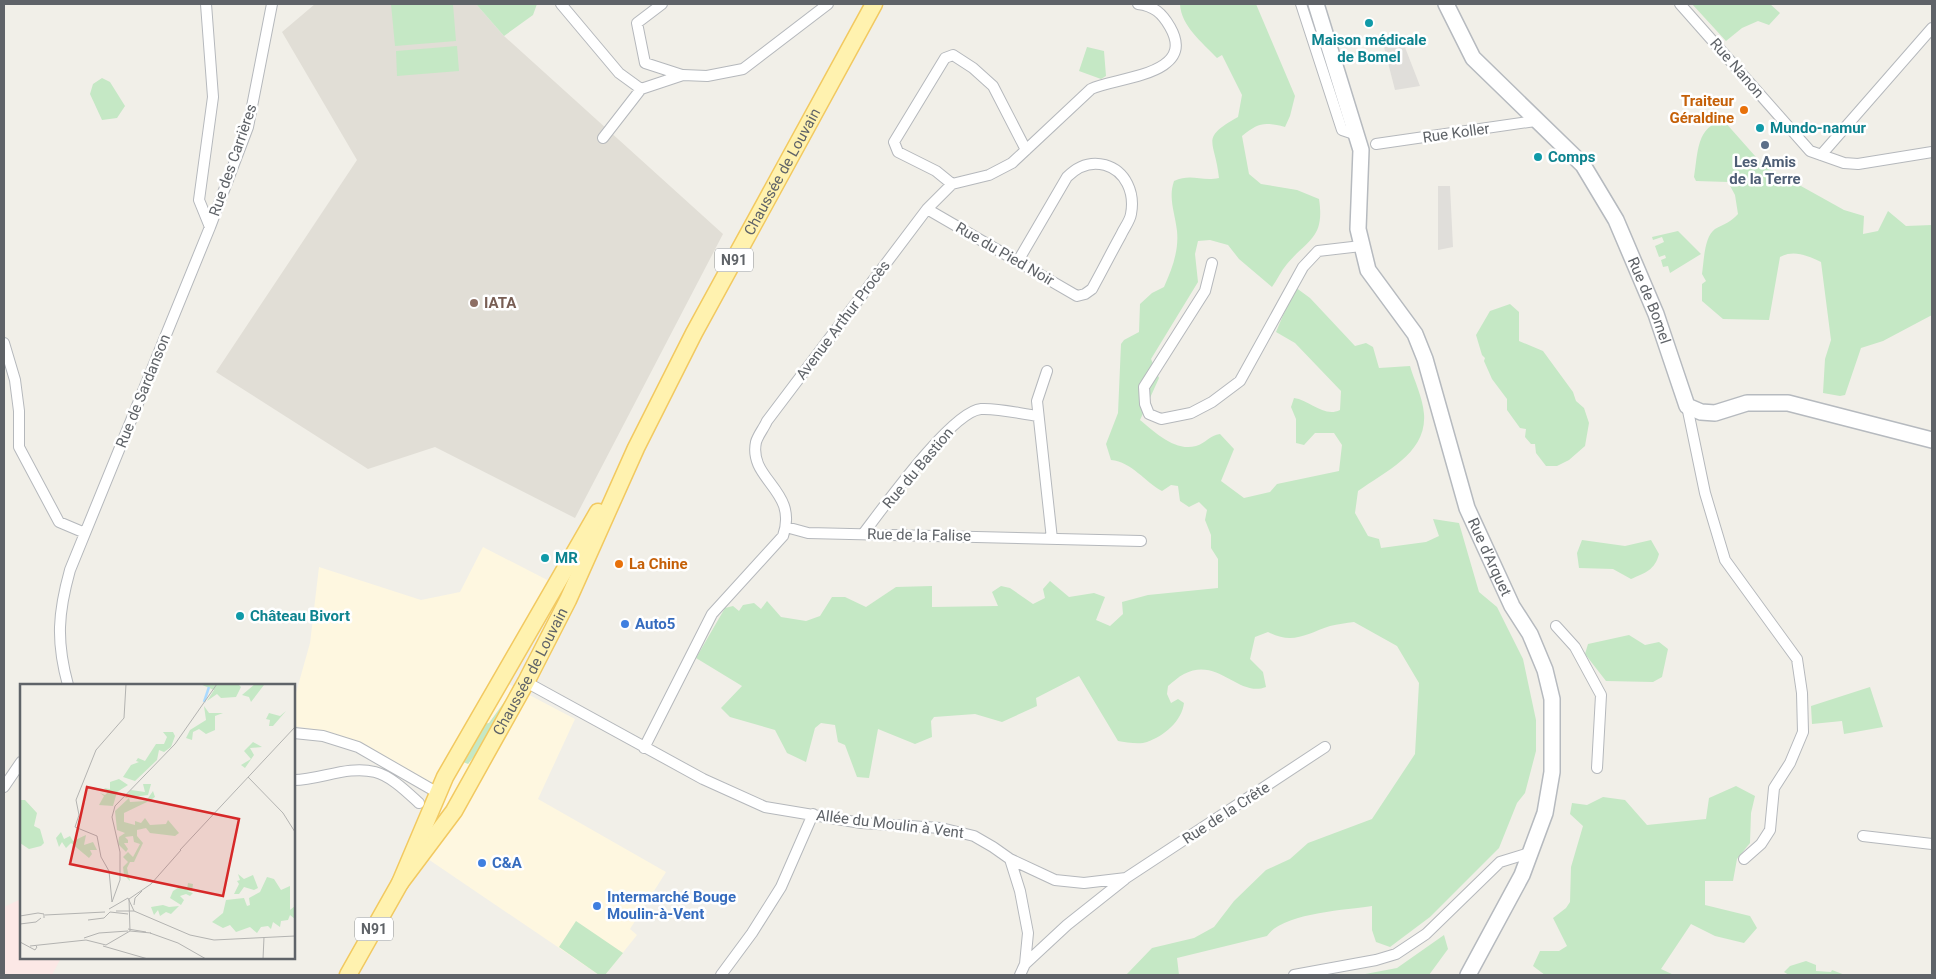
<svg xmlns="http://www.w3.org/2000/svg" width="1936" height="979" font-family="Roboto,sans-serif">
<style>
.commercial{fill:#fef7e0}
.industrial{fill:#e0deda}
.education{fill:#e1ded6}
.medical{fill:#fce8e6}
.green{fill:#c5e8c5}
.lines{fill:none;stroke-linecap:round;stroke-linejoin:round}
.street-casing{stroke:#b5b8bc;stroke-width:12}
.secondary-casing{stroke:#b6babf;stroke-width:18}
.primary-casing{stroke:#f2c960;stroke-width:19}
.street{stroke:#fff;stroke-width:10}
.secondary{stroke:#fff;stroke-width:15}
.primary{stroke:#fff2af;stroke-width:16}
.culture-dot{fill:#0f9aa8;stroke:#fff;stroke-width:2}
.food-dot{fill:#e8710a;stroke:#fff;stroke-width:2}
.service-dot{fill:#5c6f8a;stroke:#fff;stroke-width:2}
.education-dot{fill:#8d6e63;stroke:#fff;stroke-width:2}
.shop-dot{fill:#3f7fe0;stroke:#fff;stroke-width:2}
.labels{text-anchor:middle;dominant-baseline:central;stroke-width:5;stroke-linejoin:round;paint-order:stroke}
.shield{fill:#fff;stroke:#8f9295;stroke-width:1}
.shield-label{font-size:14px;font-weight:bold;fill:#5f6368}
.culture-label{font-size:15px;font-weight:bold;fill:#0d838f;stroke:#fff;text-anchor:start}
.street-label{font-size:15px;fill:#5f6368;stroke:#fff}
.food-label{font-size:15px;font-weight:bold;fill:#c56008;stroke:#fff;text-anchor:end}
.service-label{font-size:15px;font-weight:bold;fill:#4e5e75;stroke:#fff}
.education-label{font-size:15px;font-weight:bold;fill:#785e54;stroke:#fff;text-anchor:start}
.shop-label{font-size:15px;font-weight:bold;fill:#366cbe;stroke:#fff;text-anchor:start}
.inset-river{fill:none;stroke:#aadaff;stroke-width:2.5}
.inset-road{fill:none;stroke:#b3b3b1;stroke-width:1}
.view{fill:#d62828;fill-opacity:0.15;stroke:#d62828;stroke-width:2.5}
.inset-edge{fill:none;stroke:#5f6368;stroke-width:2.5}
</style>
<rect width="100%" height="100%" fill="#f1efe8"/>
<path class="commercial" d="M483,547l72,37 -56,95 76,40 -37,80 128,73 -36,57 7,6 -32,40h-6l-177,-120 16,-62 -80,-46 -38,-17 -26,-4v-26l16,-57 9,-76 102,33 39,-8z"/>
<path class="industrial" d="M1401,37l19,49 -25,4 -12,-47z
M1438,186h12l3,61 -15,3z"/>
<path class="education" d="M315,4h161l28,32 219,198 -148,284 -140,-71 -67,22 -152,-97 141,-212 -75,-128z"/>
<path class="medical" d="M21,899v59h40l-9,17h-48v-68z"/>
<path class="green" d="M391,4h62l3,37 -61,5z
M476,4h61l-4,11 -29,21z
M1180,4h76l39,92 -5,20 -5,11c-21,-5 -26,-5 -43,9l7,38 12,10 36,6 22,9c6,39 -11,40 -32,65 -6,7 -10,16 -15,23l-33,-28 -11,-14 -18,-5 -12,1 -3,13 3,28 -47,77 8,19 -19,42c15,12 35,32 56,26 10,-3 14,-11 24,-12l14,15 -13,32 23,17 26,-6 7,-8 62,-13 3,-26 -8,-12h-19l-11,12 -8,-2v-24l-5,-12 3,-9c16,2 30,20 46,12l1,-19 -46,-48 -19,-11 19,-45 15,11 45,48 11,-3 7,4 6,21 31,-2c4,14 13,32 14,48 3,39 -38,57 -66,77l-3,22 13,23 11,3 2,9 45,-6 13,-6 -6,-17 26,4 20,69 18,15 26,52 13,61v31l-11,42 -8,10 -18,45 -69,69 -40,30 -14,-5 -4,-12v-24c-26,4 -90,7 -105,30l-90,22 2,17h-53l26,-27 42,-10 20,-11 20,-26 32,-31 24,-11 18,-16 64,-24 43,-65 4,-71 -22,-37 -43,-24c-8,1 -16,2 -24,4 -24,8 -37,19 -62,6l-13,5 -5,22 13,13 3,15c-27,11 -48,-31 -82,-13 -6,3 -11,8 -16,12l-1,8 4,9 7,-4 6,4c-2,18 -20,33 -37,39 -8,3 -21,0 -29,-1l-39,-65 -43,22 1,8 -35,16 -27,-8 -41,3 -3,4 1,16 -17,7 -37,-15 -9,49 -12,-1 -12,-32 -7,-3 -3,-17 -14,-2 -6,5 -9,34 -19,-9 -12,-23 -45,-13 -9,-9 21,-22 -46,-28 29,-50 8,-2 6,5 4,-6 11,-2 7,6 6,-8 14,16 25,4 14,-5 12,-19h13l21,10 30,-20 36,-1v21l66,-1 -6,-14 9,-6 9,2 23,16 12,-6 -2,-9 7,-8 19,16 25,-4 11,4 -9,23 14,6 13,-12 -1,-12 26,-7 70,-7v-29l-7,-11v-13l-6,-15 2,-10 -8,-8 -10,5 -9,-6 -2,-15 -7,-1 -9,6c-17,-9 -30,-29 -51,-31l-5,-16 12,-31 3,-69 3,-4 15,-8 1,-28 12,-11 12,-6c8,-18 15,-36 13,-56 -2,-18 -9,-33 -3,-50 18,-8 27,1 45,-3 -4,-39 -20,-39 19,-61l4,-22 -20,-40 -5,3c-15,-16 -36,-32 -37,-54z
M1692,4h78l10,9 -11,12 -11,-4 -16,7 -16,13z
M457,46l2,25 -62,5 -1,-25z
M1087,47l17,4 2,25 -5,3 -22,-8z
M102,78l8,4 15,24 -8,12 -15,2 -12,-26 3,-10z
M1724,121l39,44 81,45 20,6 -1,18 15,-3 10,-20 18,15 26,-1v90l-49,26 -22,7 -16,47 -5,1 -17,-3 2,-34 6,-19 -10,-78c-13,-6 -27,-13 -41,-5l-11,63 -46,-1 -21,-18v-17l4,-3 -4,-7c2,-13 2,-37 13,-45 9,-5 16,-7 23,-15l-3,-19 -7,-13 -32,-1 -2,-4c4,-23 2,-52 30,-56z
M1678,231l23,23 -31,19 -2,-7 -5,1 -2,-7 5,-2 -1,-3 -6,2 -4,-11 9,-4 -2,-5 -9,3 -1,-3z
M1510,304l9,8v29l24,10 30,41 3,9 8,7 5,15 -4,23 -16,14 -12,6h-11l-10,-13 -1,-9h-4l-6,-7 1,-8 -6,-1 -13,-18v-11l-15,-20 -8,-18 1,-3 -3,-3 -6,-20 14,-24z
M1582,540l43,6 26,-6 8,14c-4,16 -14,19 -28,25l-18,-10 -34,-1 -2,-15z
M1629,635l16,10 14,-3 9,7 -6,28 -9,5 -47,-1 -21,-27 3,-10z
M1870,687l13,40 -39,7 -2,-13 -30,3 -1,-18z
M510,694c-12,25 -24,50 -42,70l-5,-2 20,-38 6,-1z
M1736,786l19,10 -4,17 -1,30 -13,16 -4,22h-28v24l45,11 7,12 -13,15 -29,-7 -24,-12 -30,45 13,6h-129l-12,-9 7,-15h19l8,-5 -14,-28 13,-10 4,-6 1,-35 12,-41 -13,-12 2,-11 15,2 16,-8 22,3 22,25 59,-6 3,-21z
M576,921l47,32 -18,22h-6l-40,-28z
M1444,935l4,14 -19,26h-69l37,-7z
M1806,961l10,4v6l15,1 1,-2 13,5h-56l-5,-3 6,-6z"/>
<g class="lines">
<g class="street-casing">
<path id="street" d="M206,4l7,93 -14,103 11,27
M561,4l58,69 22,16 42,-14 24,1 36,-7 85,-65
M662,4l-25,19 8,40 37,12
M1301,4l41,126 15,5
M1680,4l130,147 34,12 14,1 74,-12
M603,138l38,-49
M1376,144l159,-23
M1821,155l111,-127
M952,184l-16,-13 -38,-19 -4,-10 51,-84 8,-3 20,13 20,18 33,64
M927,209l150,87 8,-2 7,-5c10,-18 19,-36 29,-54 3,-7 9,-14 10,-21 4,-21 -5,-43 -26,-49 -15,-4 -27,1 -38,12l-49,84
M1212,263l-7,28 -61,96 1,17 4,10 12,5 30,-6 21,-11 28,-21 63,-114 15,-16 43,-5
M4,343l11,37 4,31v36l40,75 26,11
M1047,371l-10,30 15,138
M1687,406l18,87 20,67 72,99 5,34 1,39 -13,31 -16,25 -4,42 -9,14 -17,15
M786,527l22,6 333,8
M863,534c20,-26 89,-123 118,-125 18,-1 40,5 57,7
M1556,626l19,21 26,48 -4,73
M526,682l177,97 62,28 96,16 80,5 33,8 19,11 17,12 10,32 8,42 -3,31 -5,11
M68,685c-12,-44 -10,-72 2,-115l140,-343 38,-100 24,-123
M294,733l29,3 35,11 80,46
M644,748l68,-134 71,-78c16,-46 -35,-56 -27,-94 2,-7 8,-14 11,-21l160,-212 25,-25 37,-9 23,-12 79,-74c24,-12 107,-13 79,-62 -8,-14 -16,-21 -32,-23
M294,780c26,0 54,-15 81,-8 16,4 32,20 44,31
M4,787l17,-25
M1863,836l69,8
M1010,859l45,21 29,3 42,-5 199,-131
M1025,964l42,-39 58,-46
M721,975l31,-42 29,-46 32,-73
M1294,975l82,-15 20,-6 30,-20 74,-72 29,-9"/>
</g>
<g class="secondary-casing">
<g id="secondary">
<path id="s1" d="M1316,4l45,146 -3,79 10,41 47,64 10,25 42,149 45,98 18,28 15,36 7,29v73l-7,41 -23,62 -54,100"/>
<path id="s2" d="M1446,4l27,54 110,107 33,55 40,94 31,92 14,6 14,1 32,-10h41l144,37"/>
</g>
</g>
<g class="primary-casing">
<g id="primary">
<path id="s3" d="M400,883l54,-72 72,-129 42,-82 68,-152 58,-115 180,-329"/>
<path d="M348,975l52,-92 45,-106 153,-265"/>
</g>
</g>
<use href="#street" class="street"/>
<use href="#secondary" class="secondary"/>
<use href="#primary" class="primary"/>
</g>
<g class="culture-dot">
<circle cx="1369" cy="23" r="5"/>
<circle cx="1760" cy="128" r="5"/>
<circle cx="1538" cy="157" r="5"/>
<circle cx="545" cy="558" r="5"/>
<circle cx="240" cy="616" r="5"/>
</g>
<g class="food-dot">
<circle cx="1744" cy="110" r="5"/>
<circle cx="619" cy="564" r="5"/>
</g>
<circle class="service-dot" cx="1765" cy="145" r="5"/>
<circle class="education-dot" cx="474" cy="303" r="5"/>
<g class="shop-dot">
<circle cx="625" cy="624" r="5"/>
<circle cx="482" cy="863" r="5"/>
<circle cx="597" cy="906" r="5"/>
</g>
<g class="labels">
<g class="shield">
<rect x="715" y="248.5" width="38" height="23" rx="4"/>
<rect x="355" y="917.5" width="38" height="23" rx="4"/>
</g>
<g class="shield-label">
<text x="734" y="260">N91</text>
<text x="374" y="929">N91</text>
</g>
<g class="culture-label">
<text x="1369" y="40" text-anchor="middle">Maison médicale<tspan x="1369" dy="17">de Bomel</tspan></text>
<text x="1770" y="128">Mundo-namur</text>
<text x="1548" y="157">Comps</text>
<text x="555" y="558">MR</text>
<text x="250" y="616">Château Bivort</text>
</g>
<g class="street-label">
<text transform="translate(1737 68) rotate(49)">Rue Nanon</text>
<text transform="translate(1456 133) rotate(-8)">Rue Koller</text>
<text transform="translate(233 160) rotate(-71)">Rue des Carrières</text>
<text stroke="none"><textPath href="#s3" startOffset="809">Chaussée de Louvain</textPath></text>
<text transform="translate(1005 254) rotate(30)">Rue du Pied Noir</text>
<text stroke="none"><textPath href="#s2" startOffset="365">Rue de Bomel</textPath></text>
<text transform="translate(843 320) rotate(-53)">Avenue Arthur Procès</text>
<text transform="translate(143 391) rotate(-68)">Rue de Sardanson</text>
<text transform="translate(918 468) rotate(-50)">Rue du Bastion</text>
<text transform="translate(919 535) rotate(1)">Rue de la Falise</text>
<text stroke="none"><textPath href="#s1" startOffset="589">Rue d'Arquet</textPath></text>
<text stroke="none"><textPath href="#s3" startOffset="249">Chaussée de Louvain</textPath></text>
<text transform="translate(1226 813) rotate(-33)">Rue de la Crête</text>
<text transform="translate(890 824) rotate(7)">Allée du Moulin à Vent</text>
</g>
<g class="food-label">
<text x="1734" y="101">Traiteur<tspan x="1734" dy="17">Géraldine</tspan></text>
<text x="629" y="564" text-anchor="start">La Chine</text>
</g>
<g class="service-label">
<text x="1765" y="162">Les Amis<tspan x="1765" dy="17">de la Terre</tspan></text>
</g>
<g class="education-label">
<text x="484" y="303">IATA</text>
</g>
<g class="shop-label">
<text x="635" y="624">Auto5</text>
<text x="492" y="863">C&amp;A</text>
<text x="607" y="897">Intermarché Bouge<tspan x="607" dy="17">Moulin-à-Vent</tspan></text>
</g>
</g>
<g transform="translate(20 684)">
<rect width="275" height="275" fill="#f1efe8"/>
<path d="M180,0h38l3,3 -5,10 -15,1 -4,-4 -10,7 7,-11zM235,0l9,1 -13,17 -2,-5 -7,-2zM184,22l5,7h14l-8,3v14l-9,4 -7,-5 -6,3 -1,8 -6,-2 4,-8 16,-10zM266,27l-13,15h-4l1,-6 -4,-1 3,-6 11,3zM143,48h10l2,4 -4,11 -7,5 -5,-2 -2,10 -22,21 -12,-4 8,-12 8,-3 -3,-1 2,-3 7,3 11,-17h8l3,-7zM233,58l9,5 -12,1 4,7 -9,13 -4,-3 10,-6 -7,-8zM99,95l9,6 -11,7 -4,14 -14,-1 5,-9 -4,-3 5,2 3,-3 -4,-4 6,1v-7zM123,100h8l-3,11 -23,3 6,-8 14,2zM133,107l2,6 -6,4 -25,12v9l11,3v-4l6,2 4,-5 5,7 16,-1 2,-4 11,13 -4,3 -25,-3 -4,-5 -9,2v6l6,7 -9,19h-4l-3,6 3,13 -6,-6 -1,-8 5,-5 -5,-5 5,-5 5,5 7,-13 -6,-2 -1,-6 -8,1 3,3v3h-4l4,6 -2,3 -8,-8 1,-7 6,-4 -8,-3 -2,-19 14,-13 1,4 16,-1zM0,116h5l12,13 -3,13 6,3 4,14 -3,3 -12,3 -9,-6zM41,148l3,7 6,-3 3,5 13,-6 -2,10 9,-3 4,8h-7l2,4 -3,4 -18,-15 -5,5 -4,-6 -3,5 -3,-9zM218,190l6,5 9,-4 5,13 -4,2 -10,-3 -5,7h-5l5,-10 -2,-3 3,-1zM247,193l7,2 7,11 9,-4v24l5,-4v13l-5,-4 -2,5 -7,1 -1,6 -7,-5 -2,7 -3,-3 -7,1 -4,6 -7,-6 -14,5 -6,-7 -7,3 -11,-6 11,-9 3,-13 18,-2 3,8 3,-1 -1,-7 11,-6zM168,199l5,1 -1,7h-5l6,2 -3,3 -4,-2 -6,2 4,4 -3,5 -11,-7 3,-7 8,-5 6,4zM143,221l6,2 10,-1 -8,8 -5,-2 -6,4 -2,-6 -4,5 -3,-8z" fill="#c5e8c5"/>
<path class="inset-river" d="M184,18l5,-15"/>
<path class="inset-road" d="M228,93l35,36 12,19M160,166l115,-123M92,218l8,-22v-28l-8,-35 3,-11 60,-62 42,-60M92,218l-3,-31 -8,-14 -4,-21 -22,-9 4,-12 -3,-15 20,-50 28,-32 2,-34M114,221l1,-7 7,-7M89,225l19,-11 6,13M96,227h18l56,24 24,5 81,-4M90,228l18,2M25,231l60,-3M0,232l18,-3 6,1v4M68,236l16,-2 6,-6M0,240l16,-2 5,-4M108,245l18,3M130,249l28,10 28,16M131,249l-21,-2 -1,-32 22,-15 30,-34M64,254l15,-5 29,-2M0,258l15,8 2,-3 -2,-2M10,262l56,-6 20,5 24,-14M83,262l45,13M243,275l1,-22"/>
<path class="view" d="M67,103l152,32 -16,77 -153,-32z"/>
<rect width="275" height="275" class="inset-edge"/>
</g>
<rect width="1936" height="979" fill="none" stroke="#5f6368" stroke-width="10"/>
</svg>
